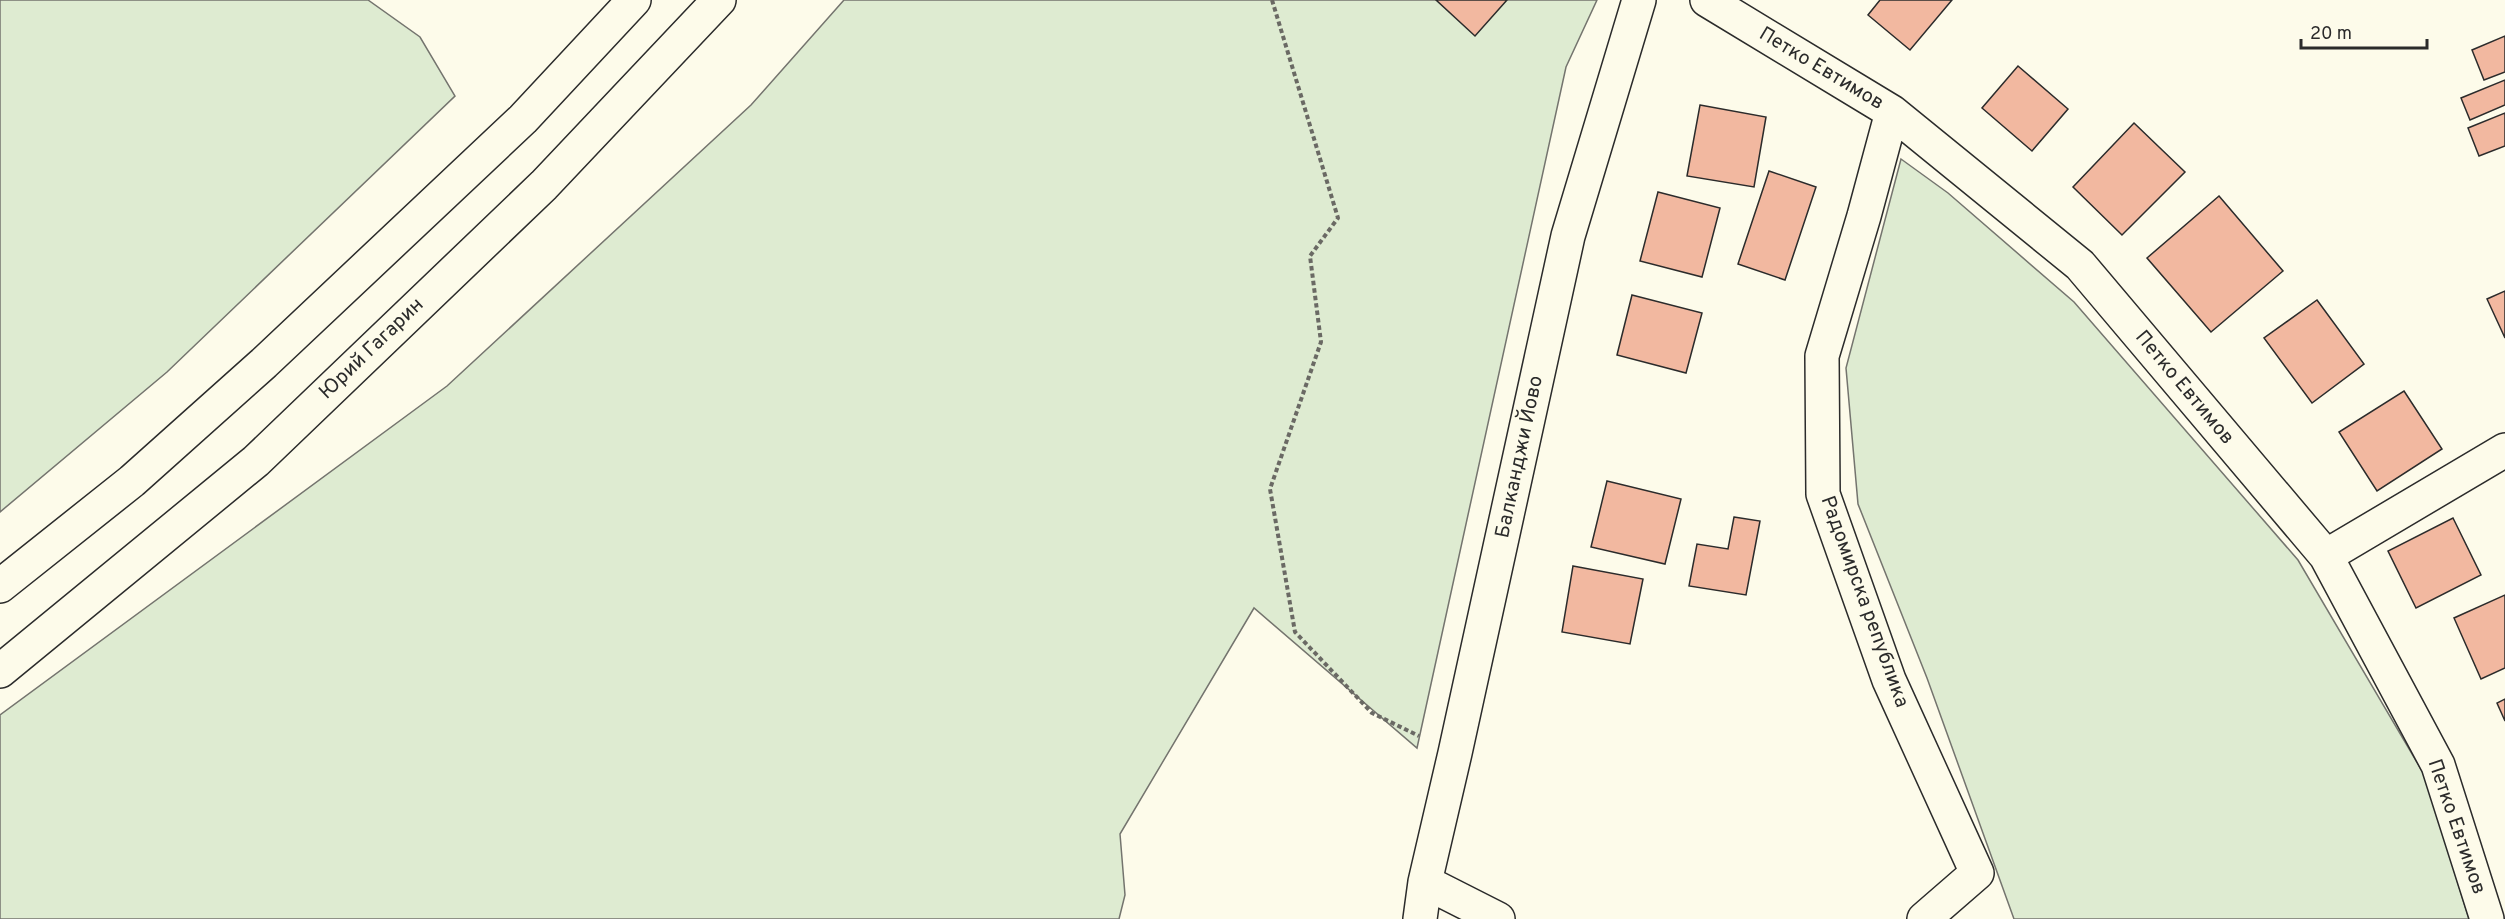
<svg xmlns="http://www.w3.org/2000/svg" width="2505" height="919" font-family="Overpass,sans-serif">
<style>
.green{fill:#deebd1;stroke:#74746e;stroke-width:1.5}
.building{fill:#f2b8a0;stroke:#2b2b2b;stroke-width:1.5}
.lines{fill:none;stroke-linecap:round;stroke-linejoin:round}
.street-casing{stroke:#2b2b2b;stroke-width:36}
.secondary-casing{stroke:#2b2b2b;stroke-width:36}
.path{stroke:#6a6964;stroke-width:4;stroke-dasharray:4.5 3;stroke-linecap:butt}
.street{stroke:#fdfbea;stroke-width:33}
.secondary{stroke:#fdfbea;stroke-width:33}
.labels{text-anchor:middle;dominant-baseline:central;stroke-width:4.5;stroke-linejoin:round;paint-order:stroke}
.street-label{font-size:20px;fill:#2b2b2b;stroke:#fdfbea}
</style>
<rect width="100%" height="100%" fill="#fdfbea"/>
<path class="green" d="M0,0h368l52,37 35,59 -288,276 -167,140z
M844,0h753l-31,67 -149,681 -163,-140 -134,226 5,61 -6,24h-1119v-204l447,-329 304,-281z
M1901,159l47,34 126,109 224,258 127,216 44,143h-455l-87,-241 -69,-174 -12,-136z"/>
<path class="building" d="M1436,0h71l-32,36z
M1880,0h72l-42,50 -42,-35z
M2505,36v36l-21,8 -12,-30z
M2018,66l50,43 -36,42 -50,-43z
M2505,80v25l-35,15 -9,-22z
M1700,105l66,12 -12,70 -67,-11z
M2505,113v33l-26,10 -11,-28z
M2134,123l51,49 -63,63 -49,-48z
M1769,171l47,16 -31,93 -47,-16z
M1658,192l62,16 -18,69 -62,-16z
M2219,196l64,75 -72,61 -64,-74z
M2505,291v47l-18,-39z
M1632,295l70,18 -16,60 -69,-18z
M2317,300l47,64 -52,39 -48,-65z
M2404,391l38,58 -65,42 -38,-59z
M1607,481l74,18 -16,65 -74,-17z
M1734,517l26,4 -14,74 -57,-9 8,-42 31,5z
M2453,518l28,57 -65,33 -28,-57z
M1573,566l70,13 -13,65 -68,-12z
M2505,595v73l-24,11 -27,-61z
M2505,699v22l-8,-18z"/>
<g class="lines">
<g class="street-casing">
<path id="street" d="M1707,0l185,112 188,153 246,291 112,209 49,154
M1892,112l-28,104 -42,140 1,138 66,186 88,193 -53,46
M2326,556l179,-106
M1425,882l73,37
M1420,919l5,-37 30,-129 113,-517 71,-236"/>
</g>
<g class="secondary-casing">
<path id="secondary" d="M0,586l132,-105 132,-118 259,-244 111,-119
M0,671l256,-210 288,-276 175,-185"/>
</g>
<path class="path" d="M1272,0l66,218 -28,38 11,86 -51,147 25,143 77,81 47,23"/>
<use href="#street" class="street"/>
<use href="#secondary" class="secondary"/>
</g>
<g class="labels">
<g class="street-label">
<text transform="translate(1821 69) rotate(31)">Петко Евтимов</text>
<text transform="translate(372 349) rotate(-44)">Юрий Гагарин</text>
<text transform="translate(2184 388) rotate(50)">Петко Евтимов</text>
<text transform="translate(1520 457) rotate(-78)">Балканджи Йово</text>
<text transform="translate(1864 602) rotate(70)">Радомирска република</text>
<text transform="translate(2456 827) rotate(71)">Петко Евтимов</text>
</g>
</g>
<path d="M2301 39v9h126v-9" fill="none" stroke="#2b2b2b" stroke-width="3"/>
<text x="2310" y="39" font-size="18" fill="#2b2b2b" stroke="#fdfbea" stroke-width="4.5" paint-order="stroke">20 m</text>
</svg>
